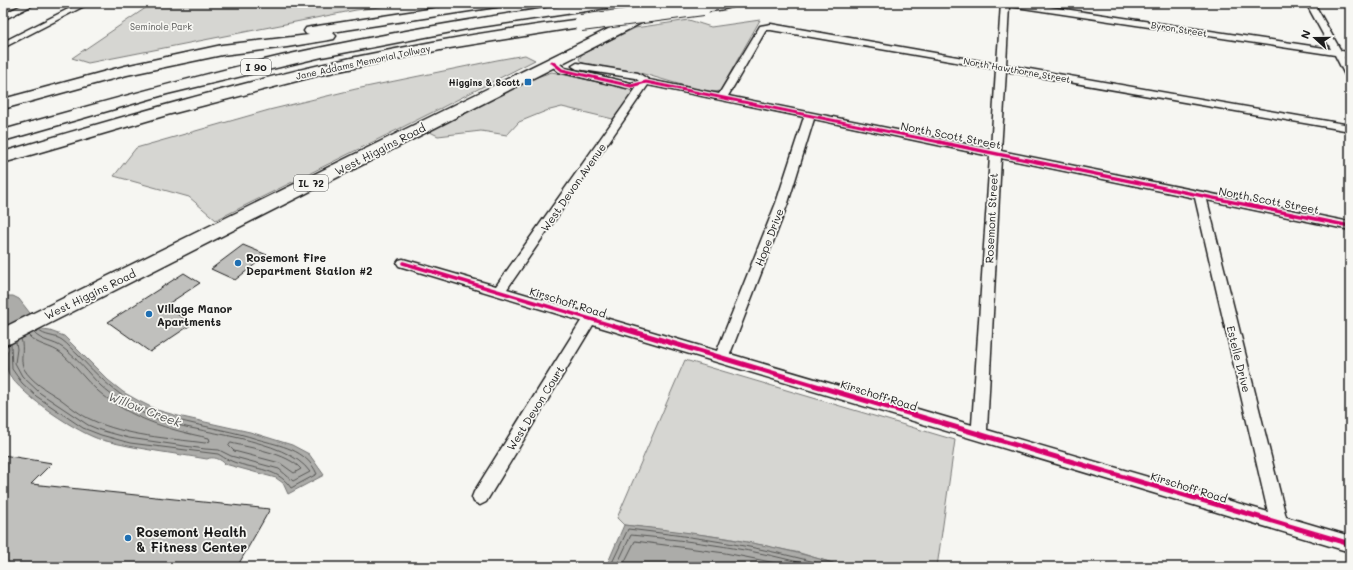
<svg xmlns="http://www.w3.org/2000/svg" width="1353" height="570" font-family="Mali,sans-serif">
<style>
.green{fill:#d6d6d2;stroke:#797977}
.water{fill:#acaca9;stroke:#727271}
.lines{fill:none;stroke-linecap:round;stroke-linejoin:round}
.shore{stroke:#565654;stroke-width:1}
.building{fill:#c0c0bd;stroke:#1c1c1c}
.street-casing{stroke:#1c1c1c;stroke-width:3}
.primary-casing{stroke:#1c1c1c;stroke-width:3}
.highway-casing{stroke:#1c1c1c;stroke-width:3}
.street{fill:#f6f6f2;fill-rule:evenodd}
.primary{fill:#f6f6f2;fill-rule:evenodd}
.highway{fill:#f6f6f2;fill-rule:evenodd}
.highway-bridge-casing{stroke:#1c1c1c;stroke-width:18;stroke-linecap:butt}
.highway-bridge{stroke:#f6f6f2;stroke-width:16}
.cycleway-far2-casing{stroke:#f6f6f2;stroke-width:5}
.cycleway-far1-casing{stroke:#f6f6f2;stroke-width:6}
.cycleway-casing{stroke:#f6f6f2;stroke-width:8}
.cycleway-far2{stroke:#d6006c;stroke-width:3}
.cycleway-far1{stroke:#d6006c;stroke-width:3.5}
.cycleway{stroke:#d6006c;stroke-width:5}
.poi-dot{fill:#1f6fb2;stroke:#f6f6f2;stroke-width:1.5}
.labels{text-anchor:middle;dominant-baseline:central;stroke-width:3.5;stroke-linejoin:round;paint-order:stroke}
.far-park-label{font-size:9px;fill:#545453;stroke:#f6f6f2}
.far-street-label{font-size:9px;fill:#1c1c1c;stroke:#f6f6f2}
.far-poi-label{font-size:9px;font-weight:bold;fill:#1c1c1c;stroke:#f6f6f2;text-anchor:end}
.shield{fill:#f6f6f2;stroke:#5d5d5c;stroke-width:1}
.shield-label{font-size:10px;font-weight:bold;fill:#1c1c1c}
.street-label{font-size:11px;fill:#1c1c1c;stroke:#f6f6f2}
.poi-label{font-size:11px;font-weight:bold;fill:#1c1c1c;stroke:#f6f6f2;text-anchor:start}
.water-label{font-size:12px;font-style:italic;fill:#565654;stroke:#f6f6f2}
.near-poi-label{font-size:13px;font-weight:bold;fill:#1c1c1c;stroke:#f6f6f2;text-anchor:start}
</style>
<rect width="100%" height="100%" fill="#f6f6f2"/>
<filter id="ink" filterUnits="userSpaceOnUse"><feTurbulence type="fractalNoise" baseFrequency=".025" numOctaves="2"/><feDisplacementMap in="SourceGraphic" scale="8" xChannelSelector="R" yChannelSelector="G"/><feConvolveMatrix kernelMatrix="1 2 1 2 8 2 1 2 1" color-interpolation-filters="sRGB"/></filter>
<g filter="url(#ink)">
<path class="green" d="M153,3h257l-54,7 -268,53 -16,-5z
M689,20l22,7 49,-7 -40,71 -11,2 -72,-21 -51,-8 -5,-2 -2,-3 3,-5 53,-26z
M525,55l10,5 -94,48 -225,112 -27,-23 -75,-21 22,-28 133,-38 87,-21 141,-29z
M552,72l78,17 3,4 -20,26 -51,-12 -16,4 -27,11 -12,13 -26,-4 -43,5 -10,-5 106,-53z
M685,360l270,80 -18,127h-92l-45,-14 -73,-15 -103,-13 -7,-7z"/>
<path class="water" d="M3,296h10l6,3 24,31 7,1 14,5 44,44 15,12 16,9 18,9 21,6 72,16 42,13 17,9 15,21 -36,19 -5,-11 -7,-5 -51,-14c-4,-5 -12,-8 -18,-5 -35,-6 -71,-10 -105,-19 -23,-6 -81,-45 -93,-66 -4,-9 -4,-18 0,-26l-6,-11z
M624,525c75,8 150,18 221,42h-239z"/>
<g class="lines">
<path class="shore" d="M21,339c4,10 -2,20 3,30 8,13 22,21 35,29 11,8 21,17 33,22 34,16 76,18 113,23l5,-2 -1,-3c-40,-8 -80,-20 -111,-47 -13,-11 -23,-26 -36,-37 -11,-9 -25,-8 -34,-19
M16,342l1,7 -2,14 7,13 18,17 48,32 12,5 29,8 76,11 14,1 12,6 48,13 14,12 17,-9c-24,-35 -114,-38 -153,-53 -20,-8 -42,-19 -57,-34 -13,-13 -23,-27 -37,-37 -9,-7 -21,-6 -29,-15
M11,344l1,25 10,14 14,13 47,32 18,7 29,8 88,11c4,2 7,5 11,6 21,10 48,6 62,28l26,-14c-11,-25 -36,-28 -60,-35 -46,-15 -97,-15 -137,-45 -15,-11 -29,-25 -42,-39 -5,-4 -10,-11 -16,-15 -7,-5 -17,-3 -24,-10
M231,443c20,5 56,10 70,26l-7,4 -14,-10 -46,-12 -5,-5z
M610,567l18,-38c69,8 137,18 204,38
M616,567l15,-32c63,6 124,14 185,32
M622,567l13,-26 90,12 71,14"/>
</g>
<path class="building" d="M243,245l24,10 -32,25 -24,-11z
M184,273l16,10 -35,23 27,18 -42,28 -42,-30z
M3,455l49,8 -21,21 239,25 -33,58h-234z"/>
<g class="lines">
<g class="street-casing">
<path id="street" d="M26,3h11l-34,17v-6z
M80,3h10l-87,45v-6z
M1001,3h23l307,46 -25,-46h8l27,48 9,1v6l-6,-1 6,10v11l-5,-3 -10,-20 -326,-49 -3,59 344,60v6l-344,-60 -5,80 349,71v8l-143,-30 79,317 64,19v16l-757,-227 -107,177 -6,3 -6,-3 -2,-5 2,-5 107,-171 -182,-55 -2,-3 2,-3 4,-1 93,27 141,-199 -6,2 -72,-17 -12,-10 2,-2h6l10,8 66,15 8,-2 -4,-3 -58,-9 -5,-3 5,-3 61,10 11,7 70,14 41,-68 11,-2 226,40zM766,30h5l225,39 -5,80 -263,-53zM648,85l156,32 -28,86 -59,148 -210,-62zM814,119l176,37 -18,269 -242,-71 58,-151zM1001,158l194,40 73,314 -281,-82z"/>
</g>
<g class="primary-casing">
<path id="primary" d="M661,3h16l-2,3 -664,337 -8,2v-17z"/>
</g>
<g class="highway-casing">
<path id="highway" d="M468,3h35l-2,3 -5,1 -164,25 4,4 -2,3 -5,1 -42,7 -65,8 -95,20 -124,34v-10l122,-33 97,-21 87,-10 -3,-1 -2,-3 2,-3 5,-1z
M582,3h38l-2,3 -5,1 -146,22 -145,28 -155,37 -164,47v-11c92,-26 185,-52 278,-74 100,-22 200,-39 301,-53z
M702,3h36l-2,3c-11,3 -27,7 -38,4l-2,-3 2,-3z
M581,19l5,1 2,3 -2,3 -136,22 -130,27 -153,40 -164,48v-11c115,-34 231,-68 348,-94 76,-16 153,-29 230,-39z"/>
</g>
<use href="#street" class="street"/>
<use href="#primary" class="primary"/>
<use href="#highway" class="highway"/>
<g class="highway-bridge-casing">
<path id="highway-bridge" d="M581,23l122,-16"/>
</g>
<use href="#highway-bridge" class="highway-bridge"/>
<g class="cycleway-far2-casing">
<path id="cycleway-far2" d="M552,62l10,8 69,16 15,-4 298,61"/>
</g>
<g class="cycleway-far1-casing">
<path id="cycleway-far1" d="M939,142l411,84
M403,263l221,66"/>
</g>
<g class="cycleway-casing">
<path id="cycleway" d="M621,328l729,216"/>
</g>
<use href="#cycleway-far2" class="cycleway-far2"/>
<use href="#cycleway-far1" class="cycleway-far1"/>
<use href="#cycleway" class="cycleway"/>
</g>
</g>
<g class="poi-dot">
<rect x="524" y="78" width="8" height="8" rx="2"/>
<circle cx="238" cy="263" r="4"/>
<circle cx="149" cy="314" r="4"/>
<circle cx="128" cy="538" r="4"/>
</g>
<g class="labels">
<g class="far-park-label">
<text x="161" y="26">Seminole Park</text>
</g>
<g class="far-street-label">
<text transform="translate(1179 29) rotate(9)">Byron Street</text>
<text transform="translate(363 62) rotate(-12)">Jane Addams Memorial Tollway</text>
<text transform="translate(1017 70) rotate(10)">North Hawthorne Street</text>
</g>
<g class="far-poi-label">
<text x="520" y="82">Higgins &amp; Scott</text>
</g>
<g class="shield">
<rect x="241" y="59" width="30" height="16" rx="3"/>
<rect x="294" y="175" width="34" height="16" rx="3"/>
</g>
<g class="shield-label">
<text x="256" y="67">I 90</text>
<text x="311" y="183">IL 72</text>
</g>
<g class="street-label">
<text transform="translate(951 135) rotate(11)">North Scott Street</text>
<text transform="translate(380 149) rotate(-27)">West Higgins Road</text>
<text transform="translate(573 187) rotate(-55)">West Devon Avenue</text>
<text transform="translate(1269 200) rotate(11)">North Scott Street</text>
<text transform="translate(991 218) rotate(-87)">Rosemont Street</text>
<text transform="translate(769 237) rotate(-69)">Hope Drive</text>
<text transform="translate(90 294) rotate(-26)">West Higgins Road</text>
<text transform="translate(568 302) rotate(17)">Kirschoff Road</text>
<text transform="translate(1239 359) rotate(76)">Estelle Drive</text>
<text transform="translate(879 395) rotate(17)">Kirschoff Road</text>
<text transform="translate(535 408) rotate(-58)">West Devon Court</text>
<text transform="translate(1189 487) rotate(17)">Kirschoff Road</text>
</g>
<g class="poi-label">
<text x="246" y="257">Rosemont Fire<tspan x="246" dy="13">Department Station #2</tspan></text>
<text x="157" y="308">Village Manor<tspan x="157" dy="13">Apartments</tspan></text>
</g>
<g class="water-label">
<text transform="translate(145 409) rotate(21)">Willow Creek</text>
</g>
<g class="near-poi-label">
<text x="136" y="531">Rosemont Health<tspan x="136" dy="15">&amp; Fitness Center</tspan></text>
</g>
</g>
<rect width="1353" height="570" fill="none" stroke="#f6f6f2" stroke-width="16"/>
<rect x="8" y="8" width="1337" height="554" fill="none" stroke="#1c1c1c" stroke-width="1.5" filter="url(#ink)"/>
<g transform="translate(1315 38) rotate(291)" stroke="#f6f6f2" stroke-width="3" paint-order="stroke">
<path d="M0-3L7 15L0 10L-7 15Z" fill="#1c1c1c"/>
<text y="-6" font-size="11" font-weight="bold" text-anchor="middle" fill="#1c1c1c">N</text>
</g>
</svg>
